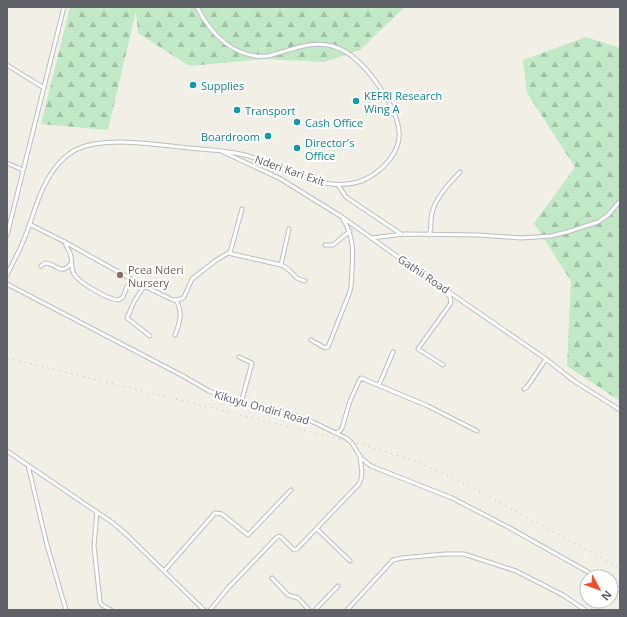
<svg xmlns="http://www.w3.org/2000/svg" width="627" height="617" font-family="'Open Sans',sans-serif">
<style>
.forest{fill:url(#forest-firs)}
.lines{fill:none;stroke-linecap:round;stroke-linejoin:round}
.minor-casing{stroke:#bbbdc2;stroke-width:5}
.minor{stroke:#fff;stroke-width:3}
.rail{stroke:#b7b8b8;stroke-width:1;stroke-dasharray:1 5;stroke-linecap:butt}
.culture-dot{fill:#0f9aa8;stroke:#fff;stroke-width:1.5}
.education-dot{fill:#8d6e63;stroke:#fff;stroke-width:1.5}
.labels{text-anchor:middle;dominant-baseline:central;stroke-width:4;stroke-linejoin:round;paint-order:stroke}
.culture-label{font-size:11px;fill:#0d838f;stroke:#fff;text-anchor:start}
.street-label{font-size:11px;fill:#5e6167;stroke:#fff}
.education-label{font-size:11px;fill:#785e54;stroke:#fff;text-anchor:start}
</style>
<defs>
<pattern id="forest-firs" width="22" height="20" patternUnits="userSpaceOnUse"><rect width="22" height="20" fill="#c2e9c6"/><path d="M5 1l3.5 6h-7zM16 11l3.5 6h-7z" fill="#a1c0a5"/></pattern>
</defs>
<rect width="100%" height="100%" fill="#f1efe6"/>
<path class="forest" d="M70,7h335l-45,43 -36,12 -59,-3 -76,7 -51,-33 -2,-22 -28,119 -67,-6z
M586,37l34,11v353l-53,-35 4,-85 -37,-58 41,-56 -48,-74 -4,-33z"/>
<g class="lines">
<g class="minor-casing">
<path id="minor" d="M7,65l37,23
M223,152l56,26 63,39 56,40 148,102 28,22 46,29
M7,163l16,7
M338,185l8,12 55,37
M29,224l34,17 81,45 29,14 8,-1 3,-2 8,-18 23,-18 13,-8 53,12c13,5 10,13 24,16
M7,235l57,-228
M429,235c3,-7 1,-15 3,-22 4,-16 17,-29 28,-41
M371,238l34,-4 74,1 42,3 30,-2 16,-4 31,-10 10,-7 12,-14
M65,242c1,5 3,7 5,11 3,7 0,14 4,21 5,9 35,26 45,26l4,-3 4,-11
M325,245h8l17,-14
M230,253l12,-44
M281,265l8,-36
M41,266l4,-3c11,0 16,14 26,0
M7,275c6,-13 13,-25 18,-38 10,-26 16,-55 36,-76 9,-10 21,-15 33,-17 31,-5 65,1 96,4 18,2 37,2 55,7 41,11 92,49 132,17 12,-9 24,-25 22,-41 -2,-23 -28,-60 -46,-74 -6,-5 -14,-9 -21,-11 -21,-6 -44,5 -64,10 -33,3 -57,-21 -71,-49
M7,284l178,93 24,14 19,8 69,17 16,6 33,16 6,5 9,15 10,8 81,32 56,29 89,50
M144,286l-10,16 -7,16 23,18
M175,335c5,-12 8,-23 1,-35
M311,340l14,8 3,-1 21,-53 2,-7c1,-26 6,-45 -8,-68
M239,357l13,6 -11,40
M443,365l-25,-16 33,-46 -1,-6 -7,-9
M379,385l14,-33
M524,389l3,-2 19,-28
M336,433l4,-2 2,-3 8,-27 9,-20 2,-3 67,28 49,25
M7,451l106,72 14,12 77,75
M28,465l19,80 19,65
M97,512l-3,34 6,56 2,3 9,5
M317,529l33,32
M165,570l50,-57 7,1 26,21 43,-45
M272,578l16,17 10,3 11,12
M611,585l9,5
M210,610l19,-23 47,-49 3,-2 2,1 13,13 3,-1 62,-65c5,-9 2,-17 1,-27
M315,610l23,-24
M347,610l46,-50 9,-2 43,-4h19l52,17 47,24 22,15"/>
</g>
<use href="#minor" class="minor"/>
<path class="rail" d="M7,358l357,87 54,17 34,16 34,17 134,73"/>
</g>
<g class="culture-dot">
<circle cx="193" cy="85" r="4"/>
<circle cx="356" cy="101" r="4"/>
<circle cx="237" cy="110" r="4"/>
<circle cx="297" cy="122" r="4"/>
<circle cx="268" cy="136" r="4"/>
<circle cx="297" cy="148" r="4"/>
</g>
<circle class="education-dot" cx="120" cy="275" r="4"/>
<g class="labels">
<g class="culture-label">
<text x="201" y="85">Supplies</text>
<text x="364" y="95">KEFRI Research<tspan x="364" dy="13">Wing A</tspan></text>
<text x="245" y="110">Transport</text>
<text x="305" y="122">Cash Office</text>
<text x="260" y="136" text-anchor="end">Boardroom</text>
<text x="305" y="142">Director's<tspan x="305" dy="13">Office</tspan></text>
</g>
<g class="street-label">
<text transform="translate(290 170) rotate(19)">Nderi Kari Exit</text>
<text transform="translate(424 274) rotate(34)">Gathii Road</text>
<text transform="translate(262 407) rotate(16)">Kikuyu Ondiri Road</text>
</g>
<g class="education-label">
<text x="128" y="269">Pcea Nderi<tspan x="128" dy="13">Nursery</tspan></text>
</g>
</g>
<rect width="627" height="617" fill="none" stroke="#5e6167" stroke-width="16"/>
<g transform="translate(599 589) rotate(131)"><circle r="19" fill="#ffffff" stroke="#bfc0c2"/>
<path d="M0-3L7 15L0 10L-7 15Z" fill="#f04e2d"/>
<text y="-6" font-size="11" font-weight="bold" text-anchor="middle" fill="#5e6167">N</text>
</g>
</svg>
